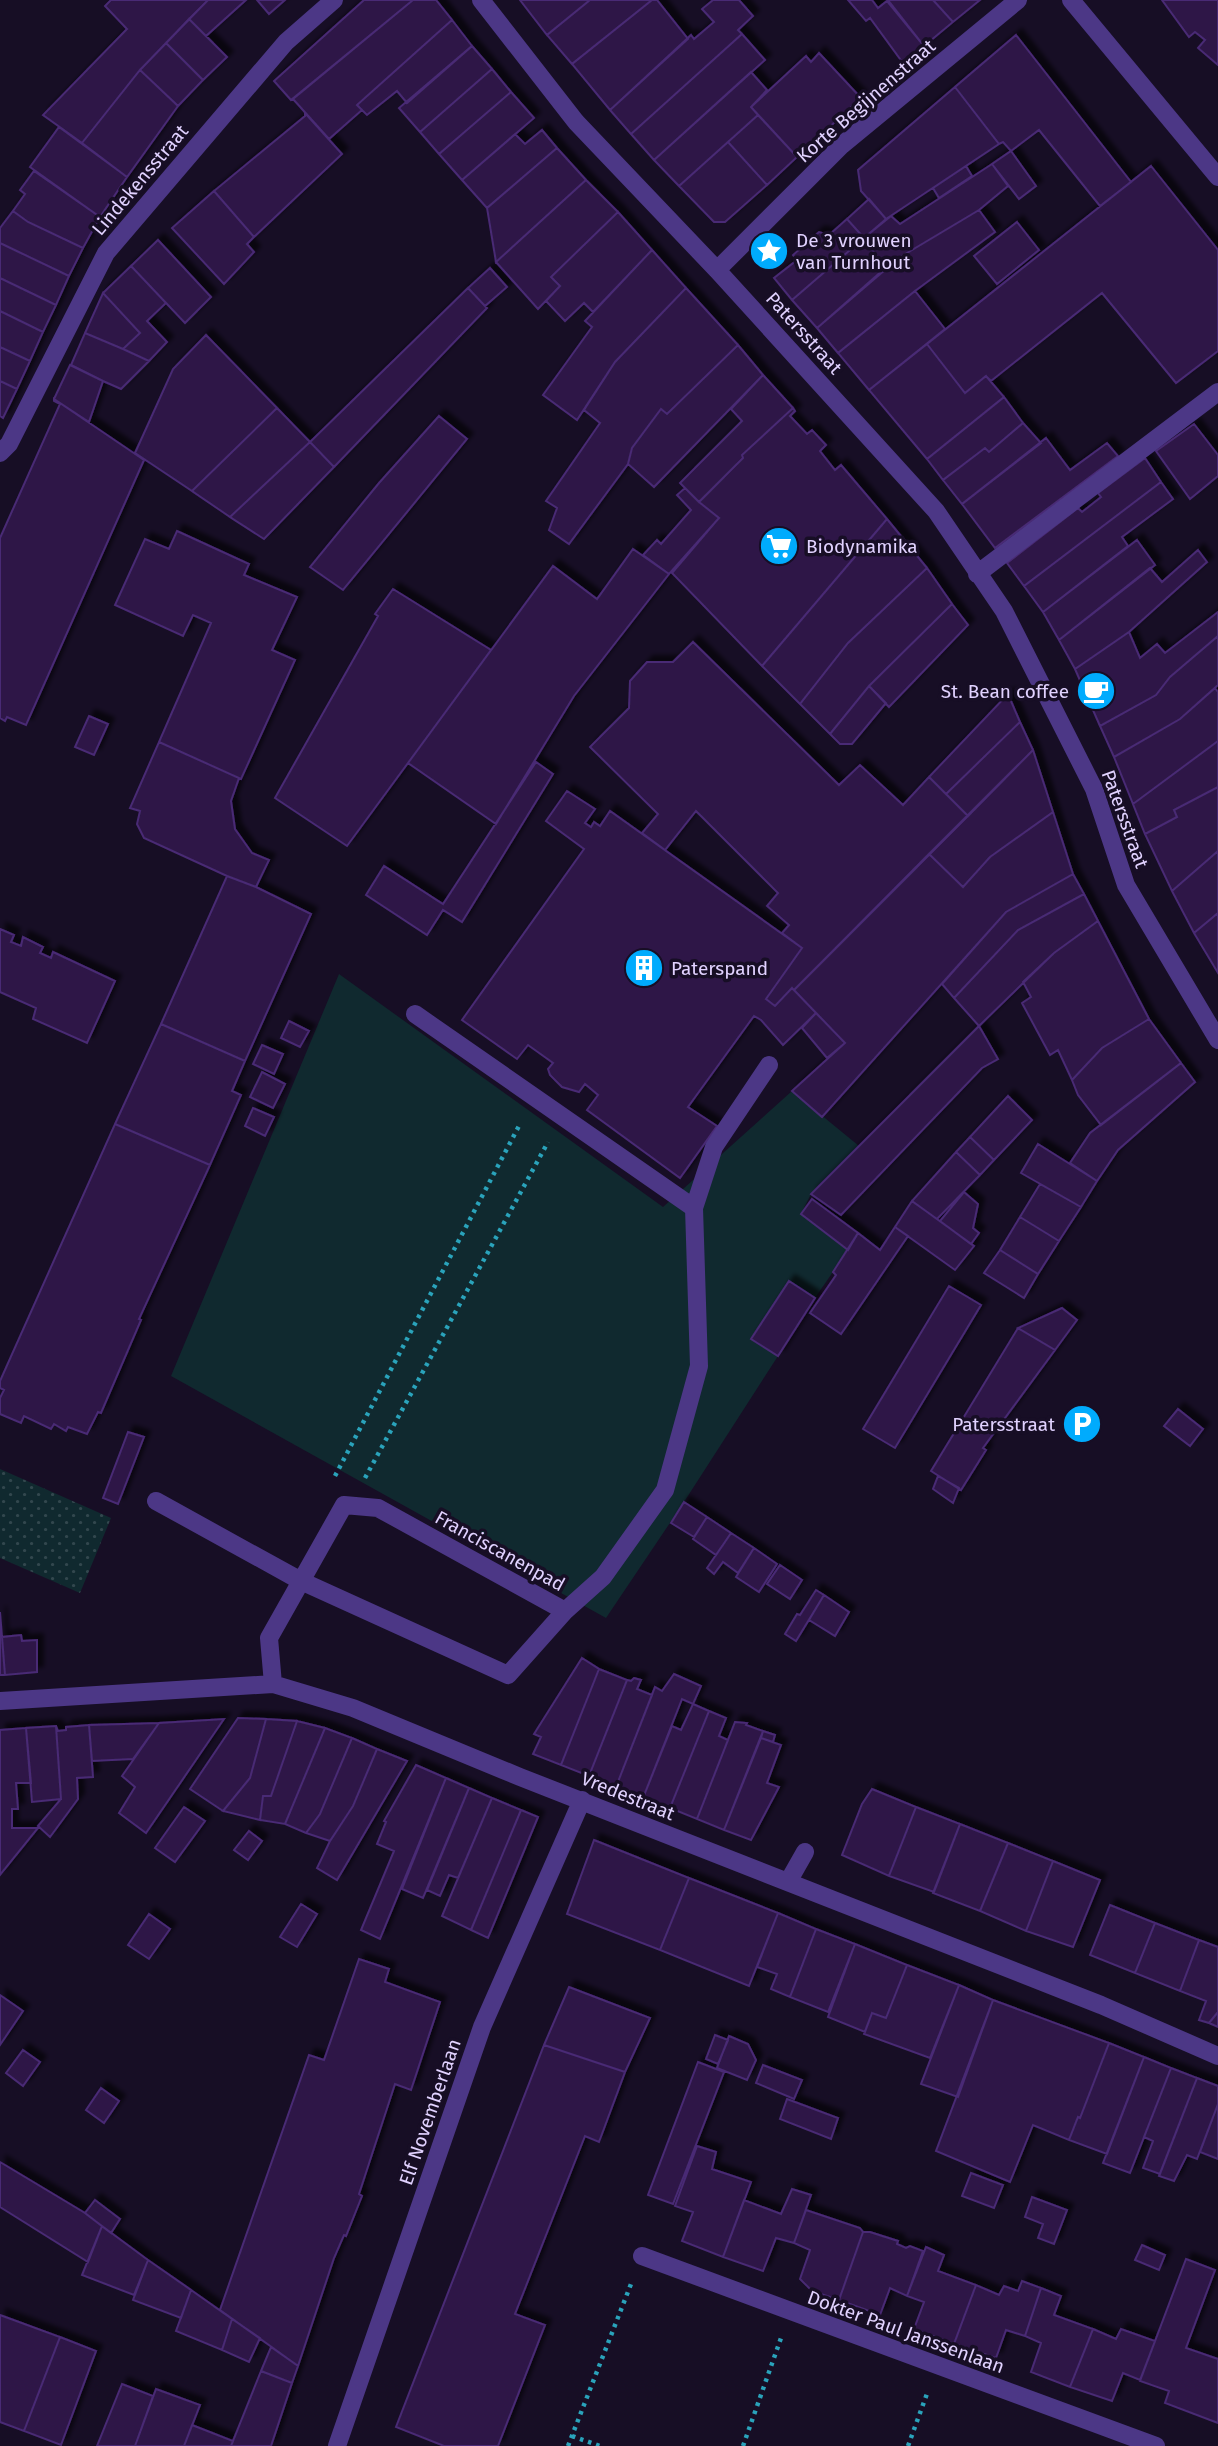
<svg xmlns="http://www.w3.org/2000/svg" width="1218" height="2446" font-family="'Fira Sans',sans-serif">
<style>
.green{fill:#10292f}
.park{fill:url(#park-dots)}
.building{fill:#2d1947;stroke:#492a74;stroke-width:2;filter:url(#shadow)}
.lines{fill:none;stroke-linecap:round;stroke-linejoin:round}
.path{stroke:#2aa3bb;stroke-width:4.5;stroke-dasharray:3.5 5;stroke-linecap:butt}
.minor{stroke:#4c3786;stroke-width:18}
.labels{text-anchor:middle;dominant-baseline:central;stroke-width:7;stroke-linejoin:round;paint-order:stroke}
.street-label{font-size:19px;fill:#e1d2ff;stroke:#170e25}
.poi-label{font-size:19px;fill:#e1d2ff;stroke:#170e25;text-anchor:start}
</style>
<defs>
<pattern id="park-dots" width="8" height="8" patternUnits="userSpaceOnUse" patternTransform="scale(1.75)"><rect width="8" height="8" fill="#10292f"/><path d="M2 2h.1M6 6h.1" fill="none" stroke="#32474e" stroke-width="1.8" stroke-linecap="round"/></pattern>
<filter id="shadow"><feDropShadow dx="6" dy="-6" stdDeviation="2" flood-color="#0009"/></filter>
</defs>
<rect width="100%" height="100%" fill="#170e25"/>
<path class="green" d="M339,974l324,233 129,-116 67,55 -48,48 -10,20 47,36 -33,48 -26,-17 -38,57 27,18 -94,146 -78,116 -435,-242z"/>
<path class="park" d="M0,1469l111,49 -31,75 -80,-35z"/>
<path class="building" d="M111,0h97l-68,70 -58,73 -39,-28 84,-86 -22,-23z
M208,0h38l-40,36 -17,-17z
M257,0h28l-16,14z
M364,0h49l-122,100 -17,-19z
M413,0h23l16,20 -95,85 5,5 -33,29 -36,-40z
M520,0h70l-43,35z
M590,0h62l-80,64 -25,-29z
M652,0h5l31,39 -78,71 -38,-46z
M713,0h26l14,16 -15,14 4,4 -111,100 -21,-24 81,-75 3,4 20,-17 -12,-13z
M848,0h24l6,8 9,-7 37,45 -21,17 -33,-45 -4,3z
M888,0h45l20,22 -29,24z
M933,0h47l-27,22z
M1162,0h56v65l-20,-17 7,-8 -10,-8 -6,5z
M189,19l38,38 -24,23 -37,-37z
M452,20l20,26 -65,57 -10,-12 -30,24 -10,-10z
M742,34l23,26 -111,100 -23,-26z
M1016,35l115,147 -31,24 -61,-76 -28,21 -8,-9 -4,2 -44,-57z
M166,43l37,37 -25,26 -38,-36z
M472,46l20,23 -72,63 -21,-24z
M819,53l42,45 -64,59 -46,-50 55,-51 5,6z
M492,69l19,23 -72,62 -19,-22z
M140,70l38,36 -51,71 -45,-34z
M751,72l16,18 -16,17 7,8 -79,71 -25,-26z
M955,87l44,57 -113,75 -25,-28 -3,-21z
M511,92l23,26 -72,62 -23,-26z
M305,113l37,41 -88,83 -40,-46 91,-75z
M758,115l39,42 -30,28 -39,-43z
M59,127l68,50 -27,40 -70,-50z
M542,130l15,18 -70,60 -25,-28 53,-46 10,10z
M728,142l39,43 -42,37h-11l-35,-36z
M557,148l29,32 -90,82 -9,-54z
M1011,151l25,35 -17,13 -27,-35z
M992,164l16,22 -29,24 -87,52 -6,7 -22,-31 27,-22 9,8z
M966,166l6,10 -33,22 -6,-10z
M1151,166l67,84v101l-42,32 -74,-90 -111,88 -5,-5 -21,17 -38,-49z
M34,171l66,46 -17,31 -55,-26 -15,-11 12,-17 -5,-4z
M586,180l32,32 -67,65 9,9 -22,23 -42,-47z
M214,191l40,46 -7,7 7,8 -30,32 -52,-56z
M869,199l17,20 -22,19 -17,-19z
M979,210l16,22 -80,59 -77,62 -21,-25 75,-66z
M13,211l15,11 55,26 -14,28 -69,-33v-15z
M618,212l34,38 -59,62 -9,-9 -19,18 -19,-20 14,-15 -9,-9z
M847,219l17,19 -72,62 -18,-22 23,-18 -4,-5 26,-23 10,3z
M1017,222l22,28 -42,34 -23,-28z
M864,238l22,31 -69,59 -25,-28z
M158,240l53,57 -26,26 -54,-57z
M0,243l69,33 -13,29 -56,-27z
M652,250l34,38 -71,74 -38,58 -34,-25 49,-68 -7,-6z
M131,266l35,37 -19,18 20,21 -18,19 -26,-12 17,-16 -37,-40z
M490,268l17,19 -22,19 -17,-18z
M0,278l56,27 -13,27 -43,-21z
M468,288l19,20 -153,159 -24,-25z
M686,288l52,57 -71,69 -6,-5 -29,39 -4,16 -59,80 -20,-14 8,-22 -11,-7 54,-78 -16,-13 31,-48z
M915,291l30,38 -76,61 -31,-37z
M103,293l37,40 -17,16 -38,-16z
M0,311l43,21 -13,29 -30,-14z
M85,333l38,16 26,12 -28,28 -18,-8 -32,-16z
M206,335l71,73 -85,83 -57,-38 38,-84z
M927,344l38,49 21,-17 18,21 -77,62 -58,-69z
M738,345l25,30 -109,112 -26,-23 4,-16 29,-39 6,5z
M0,347l30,14 -13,28 -17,-8z
M70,365l33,16 -14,41 -35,-23z
M763,375l30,33 -51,47 1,3 -44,44 -19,-19 62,-62 -11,-12z
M0,381l17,8 -14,29 -3,-2z
M1004,397l19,26 -34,29 -4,-4 -42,32 -16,-21z
M54,399l90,61 -118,265 -19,-8 -2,4 -5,-3v-180l60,-134 -6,-3z
M277,408l33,34 -80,75 -38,-26z
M793,408l2,3 -5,5 17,18 5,-4 14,15 -6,6 15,19 6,-5 46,54 -125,147 -90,-93 47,-55 -20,-16 44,-44 -1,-3z
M439,416l28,23 -124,151 -33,-23 69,-84z
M1023,423l18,20 -79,61 -19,-24 42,-32 4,4z
M1194,424l24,31v21l-28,23 -34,-48z
M1046,438l24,32 37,-27 11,13 -123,92 -33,-44z
M310,442l24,25 -70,72 -34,-22z
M1145,458l16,24 -137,104 -17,-23 71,-55 4,4 19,-15 -3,-4z
M1161,482l12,17 -51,38 6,9 -85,66 -19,-26z
M685,488l14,14 20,16 -50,56 -26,-19 14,-15 4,4 30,-34 -14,-15z
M887,519l40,49 -79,75 -48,61 -38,-38z
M177,531l72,33 -5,11 53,22 -25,53 23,10 -54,119 -82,-37 52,-119 -18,-8 -10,21 -68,-31 30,-66 24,10z
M1137,540l18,25 -96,75 -16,-28z
M633,549l36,25 -95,122 -78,128 -88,-61 145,-197 44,33z
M1198,550l9,12 -78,70 -54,37 -16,-29 91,-72 12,14z
M927,568l25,36 -83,82 -39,48 -30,-30 48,-61z
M393,589l98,61 -144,196 -72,-48 103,-182 -3,-2z
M952,604l16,21 -79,82 -20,-21z
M1218,612v24l-48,41 -14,18 -56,31 -25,-57 54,-37 11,26 17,-14 8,9z
M1218,636v49l-38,34 -66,38 -14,-31 56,-31 14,-18z
M693,642l146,143 21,-20 43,40 26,-28 39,39 -174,174 -2,-2 -17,18 -9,-7 36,-51 -20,-15 7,-8 -22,-19 11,-13 -82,-82 -31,39 -23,-17 16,-19 -68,-67 39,-39 1,-27 17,-19h26z
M869,686l17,17 -34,41h-12l-10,-10z
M1215,688l3,4v49l-85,63 -19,-47 66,-38z
M1008,694l12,28 -74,72 -17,-17z
M89,716l19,8 -14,31 -19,-8z
M1020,722l13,28 -65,66 -22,-22z
M1218,741v46l-44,23 3,7 -32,17 -12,-30z
M159,742l80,36 -8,23 4,28 17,24 17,7 -13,27 -29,-11 -83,-38 -7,-14 3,-13 -10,-3z
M1033,750l20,62 -63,45 -27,30 -34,-33z
M536,762l17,12 -91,148 -19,-12 -16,25 -61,-40 18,-29 59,38z
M1218,787v64l-46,40 -27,-57 32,-17 -3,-7z
M567,791l28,18 -10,14 6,4 3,-5 6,4 10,-15 192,137 -36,51 9,7 17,-18 24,25 -33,32 -22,-25 -7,-4 -66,91 29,19 -37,52 -93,-68 11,-15 -13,-11 -6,8 -17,-5 -12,-12 -2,-6 5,-6 -25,-18 -11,14 -55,-39 122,-171 -38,-28z
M1053,812l20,62 -67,38 -184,205 -30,-26 53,-48 -51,-53 135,-136 34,33 27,-30z
M1218,851v62l-24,20 -22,-42z
M1073,874l11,20 -66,36 -64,68 -12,-14 64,-72z
M227,876l29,11 55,27 -66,147 -84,-37z
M1084,894l14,27 -44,32 -75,73 -25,-28 64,-68z
M1218,913v60l-24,-40z
M1098,921l51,98 -47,29 -30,32 -14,-30 -8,5 -28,-52 9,-6 -8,-15 31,-29z
M0,929l14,6 -3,7 10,4 2,-9 20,10 -3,6 11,5 2,-6 62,29 -28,62 -54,-24 3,-11 -36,-16z
M816,1013l29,30 -18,15 -25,-30z
M1149,1019l32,44 -80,62 -23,-30 -6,-15 30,-32z
M289,1021l20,10 -9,16 -19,-9z
M161,1024l84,37 -13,30 9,4 -31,70 -95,-41z
M979,1026l19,33 -16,9 -141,147 -30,-21z
M262,1045l21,9 -9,20 -21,-10z
M1181,1063l14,19 -77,68 -21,31 -27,-18 20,-30z
M262,1072l23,12 -12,24 -23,-11z
M1008,1096l24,24 -38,40 -24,-23z
M253,1108l21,9 -9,19 -20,-10z
M115,1124l95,41 -71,154 2,1 -40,93 -3,-1 -11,22 -19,-7 -2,4 -12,-7 -3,5 -27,-13 -3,7 -21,-9v-16l4,-8 -4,-2v-7z
M970,1137l24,23 -14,15 -24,-23z
M1038,1144l59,37 -16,26 -60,-34z
M956,1152l24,23 -43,44 -25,-18z
M1040,1184l41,23 -22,34 -39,-24z
M964,1192l14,12 -5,24 6,5 -8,11 -31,-23z
M812,1199l46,34 -10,17 -47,-36z
M912,1201l62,45 -19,24 -60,-43z
M1020,1217l39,24 -21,33 -38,-24z
M895,1227l13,9 -67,98 -31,-21 26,-38 -3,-3 25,-39 22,17z
M1000,1250l38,24 -14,24 -40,-25z
M789,1281l26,17 -37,58 -27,-17z
M949,1286l32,19 -86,143 -32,-19z
M1062,1308l15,12 -22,30 -37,-22z
M1018,1328l37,22 -72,98 3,2 -25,40 -30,-19z
M1178,1409l25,20 -13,17 -26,-20z
M128,1432l16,5 -26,67 -15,-6z
M938,1476l21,12 -6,15 -20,-14z
M684,1502l23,15 -13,20 -23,-14z
M707,1517l24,16 -15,22 -23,-16z
M731,1533l23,15 -16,25 -15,-11 -9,12 -7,-6z
M754,1548l23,16 -18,28 -23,-15z
M780,1565l22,15 -12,19 -23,-15z
M816,1590l8,5 -28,46 -11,-7 12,-20 3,1z
M824,1595l25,17 -14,24 -26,-16z
M0,1612l5,63h-5z
M21,1635l1,6 15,-1v32l-32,3 -3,-38z
M582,1658l17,11 -38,96 -28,-11 8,-17 -7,-3z
M599,1669l28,11 -38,96 -28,-11z
M674,1674l27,12 -8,18 -11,-5 -39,99 -27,-11 39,-100 7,4z
M634,1678l7,2 -4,9 15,6 -36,92 -27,-11 38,-96 4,1z
M693,1704l16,7 -39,97 -27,-10 29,-72 9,4z
M709,1711l17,7 -7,18 9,4 -31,79 -27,-11z
M238,1718l28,1 -16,59 -27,33 -33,-22z
M224,1719l-78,114 -27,-20 16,-26 -13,-11 37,-53z
M266,1719l31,2 -26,75h-8l-3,24 -37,-9 27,-33z
M297,1721l28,7 -40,96 -25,-4 3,-24h8z
M735,1722l12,1 -1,2 17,6 -39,99 -27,-11z
M159,1723l-26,36 -41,2 -3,-36z
M89,1725l4,52 -16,1 1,21 -28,38 -12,-11 23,-27 -5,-73 2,5 8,-1v-3z
M56,1726l5,73 -29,3 -6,-74z
M26,1728l5,55h-15l2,26h-6v19h26l-38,47v-145z
M325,1728l27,10 -32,76 -14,19 -21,-9z
M763,1731l12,4 -2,7 -12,-4z
M352,1738l25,11 -24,57 -23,35 -24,-8 14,-19z
M761,1738l20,7 -14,38 12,4 -28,53 -27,-10z
M377,1749l30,12 -70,119 -20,-12 13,-27 23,-35z
M416,1765l30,13 -66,161 -19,-9 33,-79 -17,-7 9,-22 -2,-1z
M446,1778l23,10 -46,110 -21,-9z
M469,1788l23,10 -34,80 -9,-3 -9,21 -13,-6z
M872,1789l44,18 -27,69 -47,-21 20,-51z
M492,1798l29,12 -50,120 -29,-14z
M184,1807l21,14 -30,41 -20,-14z
M916,1807l44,17 -26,68 -45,-16z
M521,1810l17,7 -50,121 -17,-8z
M960,1824l48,19 -28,68 -47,-18z
M249,1831l13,10 -14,19 -14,-10z
M594,1840l95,38 -29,72 -93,-36z
M1008,1843l45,18 -27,70 -46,-20z
M1053,1861l47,19 -27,67 -47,-16z
M689,1878l89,35 -29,73 -89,-36z
M301,1904l16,10 -20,33 -17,-10z
M1110,1905l45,18 -20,50 -45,-18z
M778,1913l38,16 -26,68 -19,-8 6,-15 -20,-7z
M149,1914l21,15 -21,30 -21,-14z
M1155,1923l44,17 -19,51 -45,-18z
M816,1929l39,15 -27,68 -38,-15z
M1199,1940l19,7v65l-9,11 -10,-3 7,-19 -26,-10z
M855,1944l52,21 -21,53 -14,-5 -7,19 -37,-15z
M359,1959l30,10 -4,13 55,20 -29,88 -16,-6 -36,110 3,2 -16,40 -2,-1 -10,23 -36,108 -78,-56 89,-255 15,5z
M907,1965l52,20 -29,73 -66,-24 8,-21 14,5z
M959,1985l34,15 -35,97 -37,-13z
M569,1987l81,31 -25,54 -81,-27z
M0,1995l23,16 -23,34z
M993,2000l116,43 -29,75 -2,-1 -9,23 -36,-15 -23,57 -74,-31z
M1218,2012v15l-9,-4z
M715,2035l13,5 -10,24 -12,-5z
M729,2036l19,8 8,16 -9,20 -30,-12z
M1109,2043l35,14 -37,97 -38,-14 9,-23 2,1z
M544,2045l81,27 -26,70 -14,-6 -70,178 30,11 -47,121h-54l-48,-19z
M23,2050l17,12 -17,24 -17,-13z
M1144,2057l27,11 -41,105 -27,-10z
M698,2062l26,10 -51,132 -25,-9z
M763,2065l39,15 -8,19 -38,-16z
M1171,2068l26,10 -37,96 -17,-6 10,-27 -9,-4z
M1197,2078l21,8v18l-21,55 -10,-4 -13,26 -15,-5z
M101,2088l18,13 -15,22 -18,-13z
M787,2099l51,19 -7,21 -51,-20z
M1218,2104v55l-18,-7z
M697,2146l19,6 -4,17 39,13 -28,75 -41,-16 11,-29 -18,-6z
M0,2162l85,51 17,13 -14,36 -88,-55z
M971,2173l32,12 -9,23 -32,-12z
M792,2189l19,6 -17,48 -18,-5 -13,33 -40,-14 21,-57 37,14z
M1032,2197l35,13 -13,34 -16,-6 5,-14 -18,-7z
M95,2200l25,19 -9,14 -26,-20z
M806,2210l54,18 3,4 -24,68 -27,-9 -12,-12 10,-29 -16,-7z
M102,2226l46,34 -14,35 -52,-20z
M863,2232h7l28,9 -1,3 9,4 4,-2 13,5 -16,45 -17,-8 -10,27 -41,-15z
M1142,2245l23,10 -6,15 -24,-10z
M926,2247l18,8 -6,16 38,14 -22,59 -40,-15 10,-27 -17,-6z
M1186,2259l29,11 -29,78 32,11v64l-53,-20 4,-12 -29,-10z
M148,2260l43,30 -10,28 -48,-18z
M1022,2281l19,7 -16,48 -19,-6 -10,28 -42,-14 22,-59 23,10 5,-9 14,5z
M1041,2288l20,8 -7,19 39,14 -23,58 -39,-15 10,-29 -16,-7z
M191,2290l41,29 -10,31 -46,-19z
M0,2315l60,22 -36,94 -24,-9z
M232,2319l28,19 -11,24 -27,-12z
M1093,2329l23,10 5,-10 34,12 -15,39 -17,-7 -11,28 -42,-14z
M60,2337l36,14 -35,94 -37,-14z
M271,2347l27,19 -6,17 -31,-12z
M261,2371l31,12 -21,63h-40z
M122,2384l31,12 -18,50h-38z
M156,2389l44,16 -16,41h-49z
M192,2425l41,16 -2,5h-47z"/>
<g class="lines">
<path class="path" d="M335,1476l185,-352
M365,1478l183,-336
M572,2436l28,10
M568,2446l63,-162
M743,2446l38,-108
M908,2446l20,-55"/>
<path class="minor" d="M481,0l95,122 141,148 219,241 68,100 90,178 32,96 92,155
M1071,0l147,177
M717,270l125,-125 176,-145
M0,453l9,-9 97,-191 180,-211 48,-42
M977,574l241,-182
M415,1014l279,194
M156,1501l145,80 207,94 57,-64 38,-34 62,-87 34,-124 -5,-158 20,-61 55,-82
M273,1684l-4,-46 75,-133 34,3 187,103
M0,1701l273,-17 80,24 167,69 581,228 117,51
M788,1882l17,-30
M642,2256l514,190
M337,2446l145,-419 100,-227"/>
</g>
<defs>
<g id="sight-disc" transform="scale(2.0125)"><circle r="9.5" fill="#00abfd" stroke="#170e25"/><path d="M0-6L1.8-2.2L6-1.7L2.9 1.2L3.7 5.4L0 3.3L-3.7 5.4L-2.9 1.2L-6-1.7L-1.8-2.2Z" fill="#fff"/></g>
<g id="supermarket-disc" transform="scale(2.0125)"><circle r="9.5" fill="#00abfd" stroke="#170e25"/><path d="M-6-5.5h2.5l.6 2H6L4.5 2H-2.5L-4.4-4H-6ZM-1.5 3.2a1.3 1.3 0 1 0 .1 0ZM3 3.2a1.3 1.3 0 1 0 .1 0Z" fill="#fff"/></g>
<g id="cafe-disc" transform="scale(2.0125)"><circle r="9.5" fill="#00abfd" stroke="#170e25"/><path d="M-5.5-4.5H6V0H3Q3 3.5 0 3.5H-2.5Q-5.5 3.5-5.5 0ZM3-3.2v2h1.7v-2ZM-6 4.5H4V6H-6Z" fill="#fff"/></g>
<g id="building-disc" transform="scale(2.0125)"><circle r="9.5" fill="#00abfd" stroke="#170e25"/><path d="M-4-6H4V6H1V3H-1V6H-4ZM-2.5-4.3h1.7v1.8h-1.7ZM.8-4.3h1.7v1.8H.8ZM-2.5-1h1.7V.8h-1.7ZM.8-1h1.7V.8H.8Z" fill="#fff"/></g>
<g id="parking-disc" transform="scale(2.0125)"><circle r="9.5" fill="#00abfd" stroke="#170e25"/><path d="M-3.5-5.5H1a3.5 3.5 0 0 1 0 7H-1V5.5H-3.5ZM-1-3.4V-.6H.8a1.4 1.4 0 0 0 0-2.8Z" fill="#fff"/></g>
</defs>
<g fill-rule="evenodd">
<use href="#sight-disc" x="769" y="251"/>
<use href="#supermarket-disc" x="779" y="546"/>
<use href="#cafe-disc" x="1096" y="691"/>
<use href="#building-disc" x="644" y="968"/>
<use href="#parking-disc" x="1082" y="1424"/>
</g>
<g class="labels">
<g class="street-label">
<text transform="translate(866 101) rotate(-41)">Korte Begijnenstraat</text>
<text transform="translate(140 180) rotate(-50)">Lindekensstraat</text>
<text transform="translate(804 333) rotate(48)">Patersstraat</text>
<text transform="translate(1125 819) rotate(70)">Patersstraat</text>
<text transform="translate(500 1551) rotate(29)">Franciscanenpad</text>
<text transform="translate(628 1796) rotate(22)">Vredestraat</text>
<text transform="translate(430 2112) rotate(-71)">Elf Novemberlaan</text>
<text transform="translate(906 2332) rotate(20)">Dokter Paul Janssenlaan</text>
</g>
<g class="poi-label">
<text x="796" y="240">De 3 vrouwen<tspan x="796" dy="22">van Turnhout</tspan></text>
<text x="806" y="546">Biodynamika</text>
<text x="1069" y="691" text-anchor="end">St. Bean coffee</text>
<text x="671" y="968">Paterspand</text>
<text x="1055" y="1424" text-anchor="end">Patersstraat</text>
</g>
</g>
</svg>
